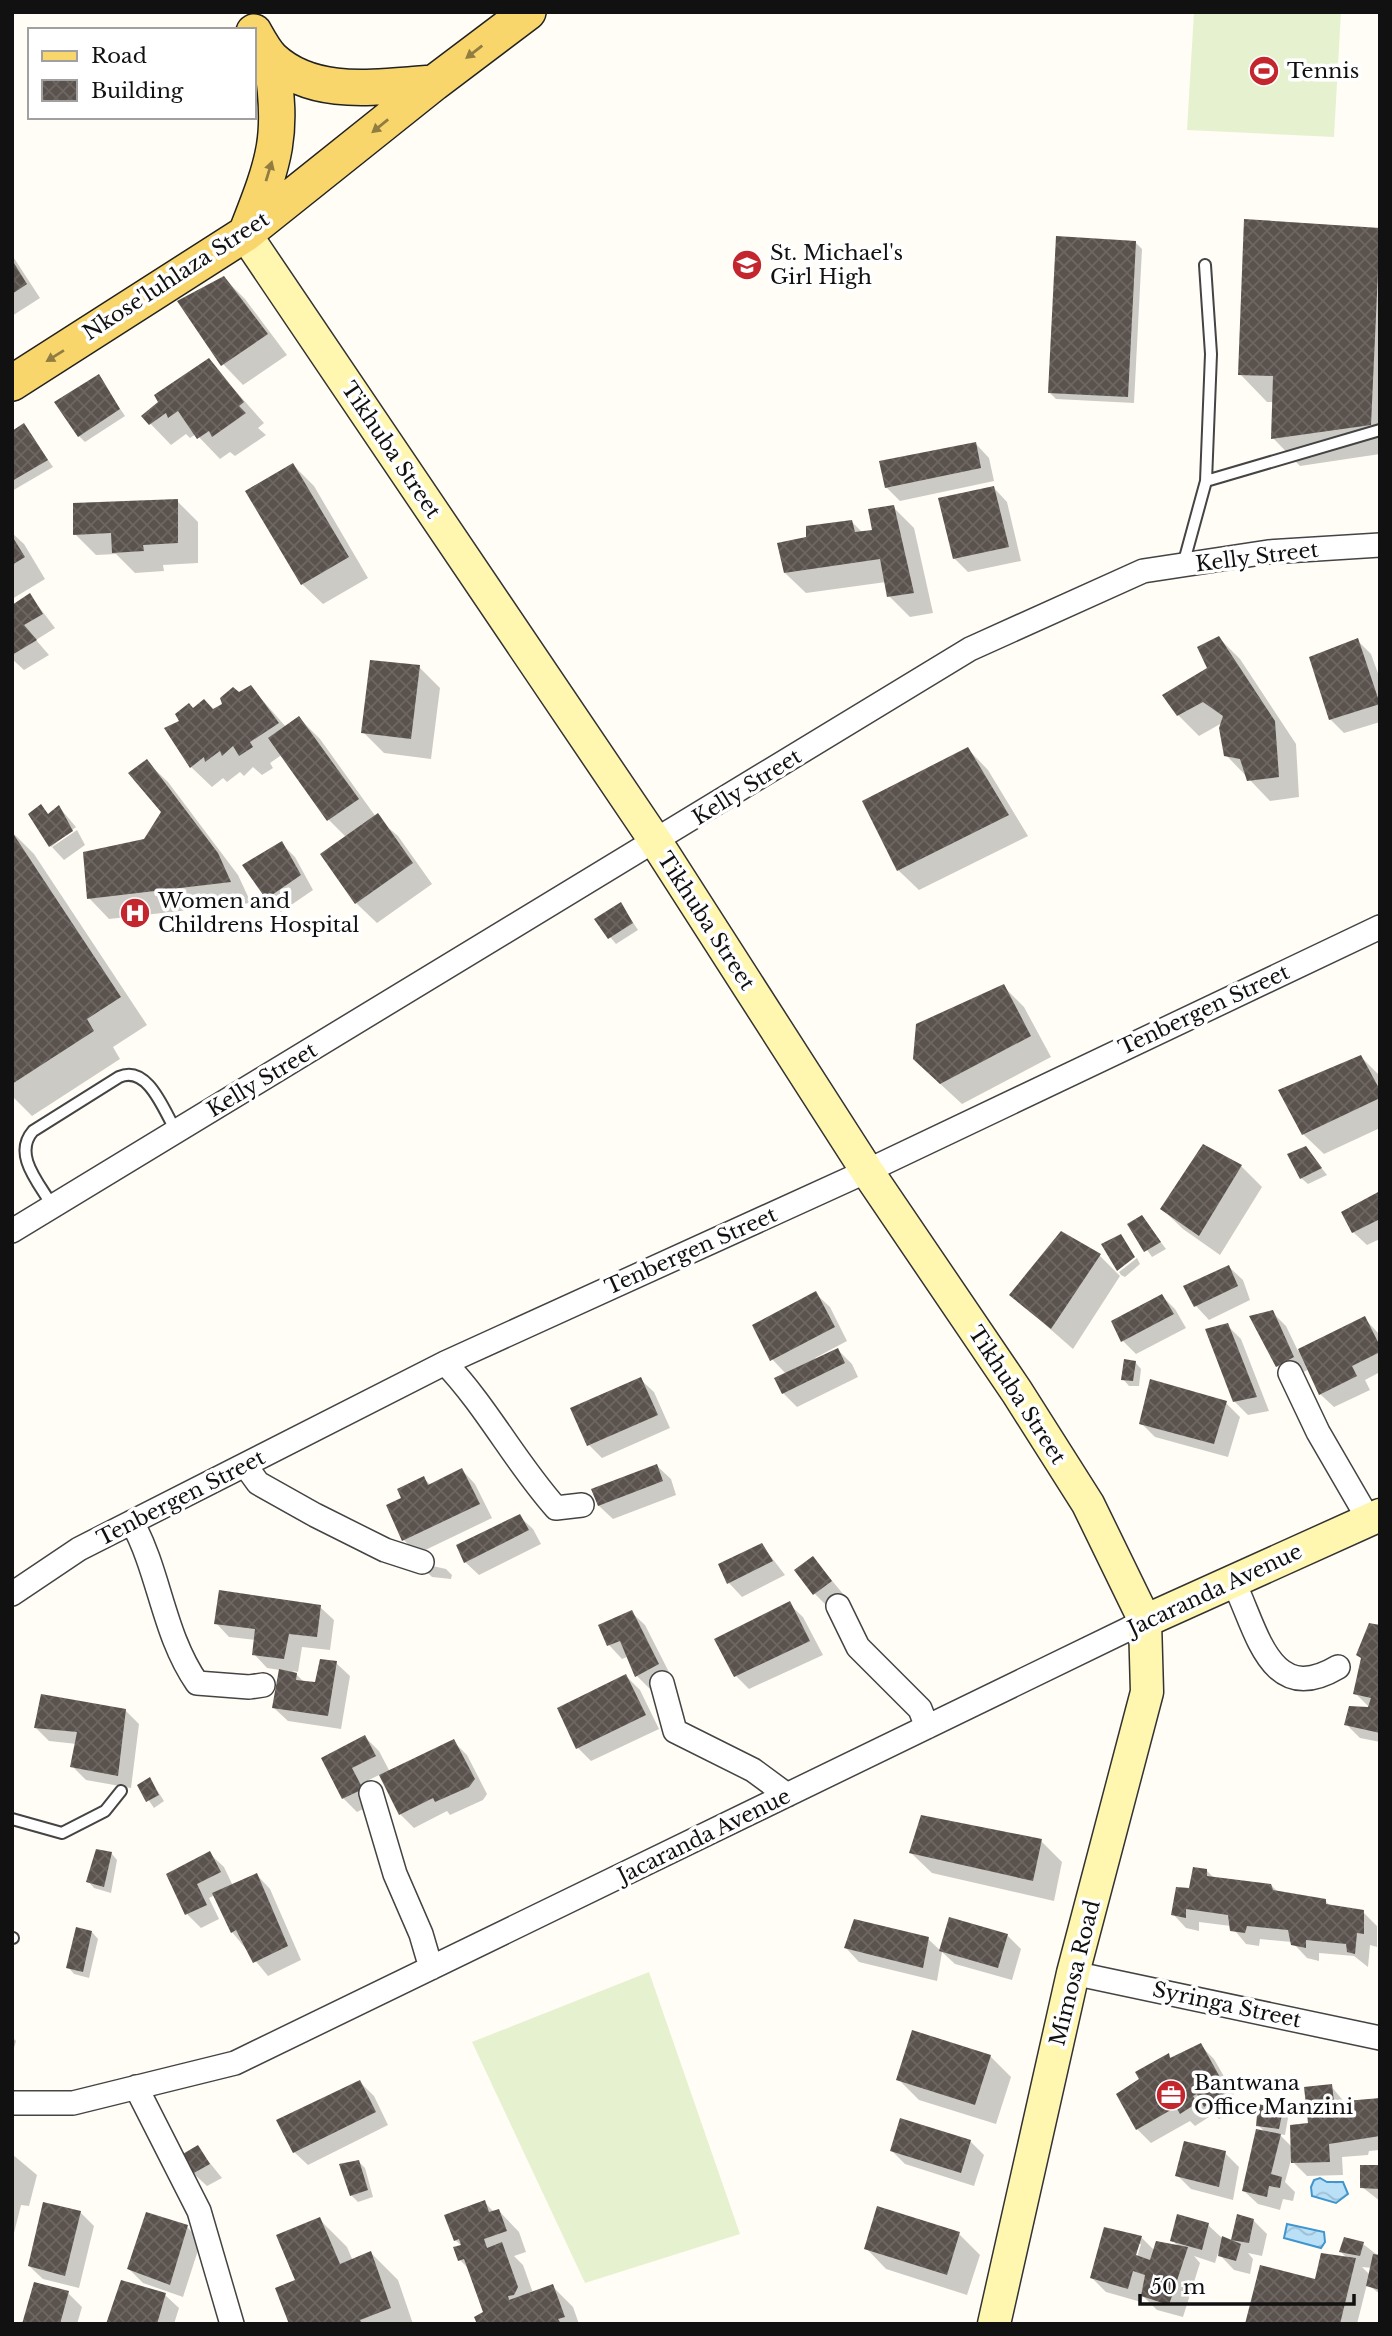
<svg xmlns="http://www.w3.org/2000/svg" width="1392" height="2336" font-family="'Libre Baskerville',serif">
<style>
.pitch{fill:#e6f2cf}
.water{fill:url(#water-waves);stroke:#3f96cf;stroke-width:2}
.shadow{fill:#0003;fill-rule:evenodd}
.building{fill:url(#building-cross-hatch)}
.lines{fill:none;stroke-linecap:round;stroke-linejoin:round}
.lane-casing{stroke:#444;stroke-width:14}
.street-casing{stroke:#444;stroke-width:26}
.secondary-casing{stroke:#333;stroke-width:35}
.primary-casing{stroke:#222;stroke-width:38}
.lane{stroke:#fff;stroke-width:10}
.street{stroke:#fff;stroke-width:23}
.secondary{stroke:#fff6b0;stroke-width:32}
.primary{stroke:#f9d66b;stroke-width:35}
.oneway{fill:#917d42}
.labels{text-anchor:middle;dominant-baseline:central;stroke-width:7;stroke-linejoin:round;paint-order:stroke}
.poi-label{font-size:21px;fill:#111;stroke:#fff;text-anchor:start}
.street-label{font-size:21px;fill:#111;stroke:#fff}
</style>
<defs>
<pattern id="water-waves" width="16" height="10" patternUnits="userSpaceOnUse" patternTransform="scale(1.75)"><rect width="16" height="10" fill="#b9e0f7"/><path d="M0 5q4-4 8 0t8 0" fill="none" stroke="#9ebfd3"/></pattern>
<pattern id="building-cross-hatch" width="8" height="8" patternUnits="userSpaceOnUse" patternTransform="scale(1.75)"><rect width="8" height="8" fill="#5a524d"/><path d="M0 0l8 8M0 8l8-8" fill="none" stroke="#6d6662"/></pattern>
</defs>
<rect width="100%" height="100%" fill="#fffdf5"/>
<path class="pitch" d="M1194,12h147l-7,125 -147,-7z
M649,1972l91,262 -155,49 -113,-241z"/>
<path class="water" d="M1320,2178l7,4h16l5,12 -12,9 -24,-7 -1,-9 3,-7z
M1287,2224l37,8 1,10 -4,6 -37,-10z"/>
<path class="shadow" d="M1380,230v224l-80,12 -27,-28 1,-36h-7l-27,-28z
M1135,242l7,7 -8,154 -78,-4 -6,-6z
M12,255l28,43 -28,18z
M224,278l21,21 42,56 -44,30 -20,-21z
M209,361l55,62 -6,5 8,7 -31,21 -5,-4 -10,7 -24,-25 -6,4 -4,-4 -15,11 -28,-29z
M98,376l27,40 -40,26 -6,-6z
M24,425l29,42 -41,24v-58z
M976,444l13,14 5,23 -94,20 -14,-14z
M293,465l21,21 54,92 -45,26 -21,-20z
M994,488l13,14 14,59 -53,11 -14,-14z
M177,501l21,21v41l-35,2 1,6 -29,2 -19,-19 -20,1 -21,-21z
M893,507l21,21 19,85 -23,4 -21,-21 -3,-14 -80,11 -21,-20 23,-35 44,-16 11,11 12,-2z
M12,533l12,11 21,35 -33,20z
M30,595l25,33 -19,12 13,15 -25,15 -12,-11v-52z
M1219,638l21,21 56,85 3,53 -29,4 -44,-46 -4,-32 -23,13 -21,-21 31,-47z
M1357,640l14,14 9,25v43l-36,11 -14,-14z
M419,667l21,21 -9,71 -47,-6 -21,-21z
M251,687l35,40 13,-9 21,21 56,78 22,19 34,48 -55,39 -21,-20 -9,-65 -18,-18 -46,-66 -13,9 3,5 -11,7 -9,-8 -9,9 -4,-4 -13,10 -4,-4 -11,9 -21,-20 -9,-45 11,-12 20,1z
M968,749l20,21 40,66 -109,54 -21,-20z
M147,762l21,20 70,93 13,28 -142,16 -20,-21 57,-58 17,-28z
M59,807l17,20 -25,20 -21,-32h19z
M77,830l8,15 -21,15 -12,-13z
M12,832l22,22 113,171 -34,22 7,12 -88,57 -20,-20z
M281,843l14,14 18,33 -32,22 -14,-14z
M621,904l17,26 -22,14 -20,-24z
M1003,986l21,21 27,50 -89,47 -26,-24z
M1361,1057l19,19v52l-56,26 -21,-20z
M1204,1146l37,20 21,21 -42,68 -37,-26 -21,-20z
M1306,1148l21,27 -19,9 -7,-6z
M1380,1193v46l-13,6 -14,-13z
M1142,1217l24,32 -14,8 -22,-32z
M1099,1255l21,21 -47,73 -62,-54z
M1137,1258l3,6 -15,13 -4,-2 -2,-3z
M1229,1267l14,13 7,20 -41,20 -13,-14z
M816,1294l14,13 17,34 -32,17 1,2 22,-10 14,14 6,13 -61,30 -14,-14 4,-18 -15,-16z
M1162,1296l13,13 11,19 -50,26 -13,-13z
M1272,1312l14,14 12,25 66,-33 16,17v37l-15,8 5,10 -36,17 -14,-13 -11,-25 -18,10 -14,-13z
M1227,1325l14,14 28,72 -21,4 -14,-14z
M1135,1362l6,7 -2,17h-10l-6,-7z
M640,1379l14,13 16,36 -68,30 -13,-13z
M1151,1382l75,21 14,14 -12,40 -73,-20 -14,-14z
M657,1466l14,13 5,16 -63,24 -14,-13 -6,-16z
M462,1470l13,14 17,34 -75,36 -13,-14 -1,-41 20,-21 8,7z
M519,1516l14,13 8,15 -62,31 -14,-13z
M762,1545l23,30 -43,22 -13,-14z
M813,1558l31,37 -16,12 -14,-14z
M428,1565l18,4 6,6 -1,4 -19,-2 -6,-6z
M789,1604l14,13 20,38 -74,34 -13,-13z
M320,1607l14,13 -4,30 -28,-3 -4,25 -5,-1 12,12 11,1 20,-21 14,13 -9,53 -53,-8 -14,-13 6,-38 -13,-2 -13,-14 2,-14 -27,-3 -13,-14z
M631,1612l14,13 27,53 -22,11 -13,-13 -8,-20 -7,3 -13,-14z
M1380,1627v115l-20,-4 -14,-14 25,-15 -16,-16z
M626,1676l14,14 19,39 -68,32 -13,-13z
M125,1710l14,14 -8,64 -45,-8 -14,-14 5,-22 -28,-3 -14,-14z
M365,1737l14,14 11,21 63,-31 14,14 20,39 -4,6 -33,15 -3,-4 -33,17 -14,-14 -19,-40 -16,8 10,21 -18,9 -14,-14 -20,-39z
M150,1779l14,22 -10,7 -15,-22z
M1041,1841l21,21 -8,39 -122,-28 -21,-20z
M111,1853l6,7 -6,33 -17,-5 -6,-7z
M210,1854l14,13 9,19 24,-11 13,14 31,71 -33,16 -36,-44 -17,-37 -6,3 10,21 -18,9 -14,-14 -18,-39z
M1206,1870l8,8 57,7 7,7 47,9 7,6 31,5 14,14v21l-7,-2 -2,22 -14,-11 -35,-3v8l-12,-3 -15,-16 -32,-3 -1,7 -13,-2 -15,-18 -32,-4v9l-13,-3 -13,-14z
M92,1932l6,7 -9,39 -15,-4 -6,-7z
M1007,1935l14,14 -9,31 -57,-16 -13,-12 -5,29 -78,-19 -13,-14 82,-9 13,12z
M12,2037l4,4 -4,14z
M1200,2045l14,14 20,35 -5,3 8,11 -18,11 -11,-10 -3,2 4,6 -14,9 -5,-5 -39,22 -14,-14 32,-73 3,3z
M990,2056l21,21 -15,47 -77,-24 -21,-21z
M360,2082l14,14 14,29 -80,40 -14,-13z
M1331,2086l14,17 35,-3v50l-11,1 -1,4 -26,2 1,18 -36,1 -16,-16 -6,22 10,10 -2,9 -10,-2 -3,11 -22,-6 -14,-13 21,-59 -7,-7 24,-14 6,7 -3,17 -6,-1 13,13 18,-22z
M970,2141l14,14 -10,31 -69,-22 -13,-13z
M197,2147l25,31 -15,8 -14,-13z
M1225,2153l14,14 -6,33 -42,-11 -14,-14z
M12,2154l25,21 -8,31 -8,-1 -9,36z
M358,2161l7,7 8,29 -15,5 -7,-7z
M1380,2167v34l-18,-14z
M484,2202l10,10 5,-1 20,21 7,20 -12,4 9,9 10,28 19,-7 21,21 6,17h-100l6,-11 -15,-43 -10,-10 2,-14 -7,-6z
M879,2208l80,26 21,21 -13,40 -81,-26 -20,-21z
M80,2212l14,14 -15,62 -36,-9 -14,-13z
M1238,2216l15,4 14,14 -5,22 -14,-3 5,6 -3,15 -16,-4 -16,-17 -3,10 -21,-7 6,7 -17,54 -26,-7 -14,-14 -2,6 -35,-10 -14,-14 49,-41 14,14 25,-3 -8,-8 6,-23 30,8 14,13 10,4zM1138,2244h3l-6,20 -3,-1z
M319,2219l28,28 6,14 18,-8 27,27 15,44h-122l7,-43z
M187,2227l14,14 -18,56 -40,-14 -14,-14z
M1363,2244l17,13v37l-13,-10 -10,40h-110l101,-65 -7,-7zM1362,2267l10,1 -2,7z
M68,2293l14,14 -5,17h-53z
M165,2295l14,13 -5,16h-66z"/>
<path class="building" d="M1244,219l136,9 -9,197 -100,14 2,-63 -35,-1z
M1056,236l80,5 -8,156 -80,-4z
M12,260l15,24 -15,10z
M224,276l44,58 -47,32 -44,-65z
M209,358l35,44 -5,4 7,7 -34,24 -3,-6 -12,8 -19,-28 -10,7 -2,-5 -17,12 -8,-9 17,-14 -4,-7z
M99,374l21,35 -42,28 -24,-35z
M24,423l24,37 -36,21v-50z
M976,442l5,26 -96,20 -6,-27z
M293,463l56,94 -48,28 -56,-94z
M994,486l15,61 -56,12 -15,-61z
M178,499v44l-35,2 1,6 -32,2 -1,-20 -38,2v-32z
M894,505l20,88 -27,4 -7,-38 -96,14 -7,-30 29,-6v-11l46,-6 3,12 17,-2 -4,-21z
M12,536l13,21 -13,8z
M30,593l13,21 -19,11 13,15 -25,15v-50z
M1219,636l56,85 4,56 -32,4 -7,-22 -16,-3 -5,-28 4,-12 -20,-14 -26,14 -15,-21 45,-27 -10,-21z
M1358,638l22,66 -51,16 -20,-63z
M370,660l50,5 -9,74 -50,-6z
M251,685l28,38 -29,19 3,5 -14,9 -6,-10 -11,10 -2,-5 -15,11 -1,-5 -14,11 -26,-40 15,-7 -4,-7 14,-11 4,5 11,-9 9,10 9,-5 -2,-6 13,-11 6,5z
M299,716l60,83 -32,22 -59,-83z
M968,747l41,68 -112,56 -35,-70z
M147,759l71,94 13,29 -144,17 -4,-47 61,-13 17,-27 -33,-39z
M41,804l7,10 11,-9 14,26 -24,16 -21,-33z
M378,813l35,50 -58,41 -35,-50z
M12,832l109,165 -34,22 7,12 -82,53z
M282,841l19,34 -35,24 -24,-34z
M621,902l12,21 -25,16 -14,-20z
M1004,984l27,52 -91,48 -27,-25 3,-35z
M1361,1055l19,35v8l-78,37 -24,-45z
M1203,1144l39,21 -43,71 -39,-27z
M1306,1146l16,22 -22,11 -13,-25z
M1380,1191v28l-28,14 -11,-21z
M1142,1215l19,27 -17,10 -17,-28z
M1061,1231l40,23 -50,75 -42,-34z
M1121,1234l14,23 -18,14 -16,-27z
M1229,1265l9,21 -44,21 -11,-21z
M816,1291l19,36 -65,34 -18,-36z
M1162,1294l12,20 -53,28 -10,-21z
M1273,1310l21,47 -18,10 -27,-51z
M1365,1316l15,30v6l-28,14 5,10 -38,19 -21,-46z
M1228,1323l29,74 -24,5 -28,-73z
M838,1348l7,15 -63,31 -8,-16z
M1124,1359l12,2 -3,20 -12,-1z
M641,1377l17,38 -71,31 -17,-38z
M1150,1379l77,22 -13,43 -75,-20z
M657,1464l6,17 -65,25 -7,-17z
M462,1468l18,36 -78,37 -16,-36 15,-7 -4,-9 27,-13 4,9z
M520,1514l9,16 -65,33 -8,-18z
M762,1543l11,18 -46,23 -9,-20z
M813,1556l19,25 -19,14 -19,-25z
M219,1590l102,15 -4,32 -28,-3 -5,25 -32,-4 3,-26 -41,-5z
M790,1601l20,40 -76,36 -20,-38z
M632,1610l27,54 -24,13 -15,-36 -13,5 -9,-21z
M1369,1623l11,2v108l-36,-8 5,-19 19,1 3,-9 -18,-4 8,-36 -5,-3z
M320,1659l17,2 -9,55 -56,-8 7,-39 18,4 -1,7 19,2z
M626,1674l20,41 -70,34 -19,-41z
M41,1694l85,15 -8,67 -48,-9 7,-35 -43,-4z
M365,1735l11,21 -24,12 11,21 -21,10 -21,-41z
M454,1739l21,40 -6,8 -34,15 -2,-4 -34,17 -20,-40z
M150,1777l9,18 -13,7 -9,-17z
M921,1815l121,24 -9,42 -124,-28z
M96,1849l16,3 -8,35 -18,-5z
M210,1851l11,21 -24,12 10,21 -22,10 -19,-41z
M1193,1867l14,2v7l64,8 2,6 53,9v5l38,6v24l-7,-1 -2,21 -8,-2 -1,-8 -40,-4v8l-15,-3 -3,-15 -41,-4 -2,7 -15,-2 -2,-16 -42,-6v9l-15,-3 5,-28 13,1z
M257,1873l31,73 -35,17 -17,-33 -5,3 -19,-40z
M949,1917l59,17 -10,34 -59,-17z
M854,1919l75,18 -6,31 -79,-20z
M76,1927l16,4 -9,41 -17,-4z
M912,2030l79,25 -16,50 -79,-25z
M1201,2043l20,36 -4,4 8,10 -21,14 -7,-13 -4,2 4,7 -17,11 -4,-7 -40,23 -20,-36 23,-15 -4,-7 34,-19 1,5z
M360,2080l16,32 -83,41 -17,-33z
M1332,2084l2,18 46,-4v38l-51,8 1,18 -39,1 -1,-38 18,-2 -4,-36z
M1258,2104l25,6 -4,19 -23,-3z
M900,2118l71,22 -10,33 -71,-22z
M1256,2129l25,5 -10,40 11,3 -2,11 -11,-2 -2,11 -25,-6z
M1184,2141l42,10 -7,36 -44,-11z
M198,2145l12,19 -18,10 -11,-19z
M359,2160l9,30 -18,6 -11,-32z
M1360,2165h20v24l-20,-1z
M485,2200l4,12 10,-3 8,22 -23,8 3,9 15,-6 16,45 -4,8 -6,1 1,4 44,-16 12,33 -7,2 3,5h-84l-3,-7 9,-5 -19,-53 -6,2 -5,-14 8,-2 -2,-6 -5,2 -10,-26z
M43,2202l38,9 -16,65 -37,-10z
M877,2206l83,26 -13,43 -83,-26z
M146,2212l42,13 -18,60 -43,-16z
M1177,2214l32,9 -7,27 -32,-9z
M1237,2214l17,5 -5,24 -18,-3z
M320,2217l20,47 31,-13 20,57 -31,12 2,4h-73l-14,-36 20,-8 -19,-45z
M1104,2227l38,9 -6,19 14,5 6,-19 32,6 -19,58 -28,-9 4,-21 -12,-4 -5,18 -38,-11z
M1222,2236l19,8 -5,17 -18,-5z
M1344,2237l20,5 -4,14 -21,-4z
M1321,2253l35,5 -16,66h-95l15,-59 55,14z
M1373,2254l7,1v35l-14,-4z
M121,2280l45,13 -9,31h-51z
M34,2282l35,9 -9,33h-38z"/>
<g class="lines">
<g class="lane-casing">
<path id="lane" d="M1206,481l174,-51
M1183,565l23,-84 5,-127 -6,-89
M53,1207c-13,-23 -41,-52 -20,-76l86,-54c29,-13 45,34 57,54
M12,1819l50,14 43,-22 16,-20
M12,1938h1"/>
</g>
<g class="street-casing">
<path id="street" d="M12,1231l958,-582 173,-78 125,-19 112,-7
M445,1363c42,44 70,99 111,145l26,-3
M1290,1373l28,59 51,88
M245,1465l13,18 57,32 70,35 37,12
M132,1522c28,51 31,112 65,161l52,4 14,-2
M1233,1581c24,48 36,127 105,86
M12,1594l67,-45 366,-186 422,-192 513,-244
M838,1606l20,41 62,62 7,18
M662,1683l13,48 78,39 34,25
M371,1793l24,81 26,60 10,34
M1073,1973l307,65
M136,2087l63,124 33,113
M12,2103h61l162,-40 910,-442"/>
</g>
<g class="secondary-casing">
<path id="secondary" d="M245,234l411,608 211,329 150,221 71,112 57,117 2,71 -74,281 -79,351
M1145,1621l235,-106"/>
</g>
<g class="primary-casing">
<path id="primary" d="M254,32c5,9 11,20 18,27 43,40 108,27 162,24
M247,231c28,-71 37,-96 24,-173
M12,383l233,-149 189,-151 94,-71"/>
</g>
<use href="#lane" class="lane"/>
<use href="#street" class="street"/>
<use href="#secondary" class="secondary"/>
<use href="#primary" class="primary"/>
</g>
<defs><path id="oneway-solid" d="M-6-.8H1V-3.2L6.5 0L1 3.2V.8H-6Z" transform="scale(1.75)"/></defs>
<g class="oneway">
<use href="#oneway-solid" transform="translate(474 52) rotate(142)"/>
<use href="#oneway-solid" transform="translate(380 126) rotate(141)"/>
<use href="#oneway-solid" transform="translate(269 171) rotate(-73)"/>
<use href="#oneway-solid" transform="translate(55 356) rotate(148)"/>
</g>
<defs>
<g id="stadium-disc" transform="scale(1.575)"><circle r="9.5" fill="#c4262e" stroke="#fff"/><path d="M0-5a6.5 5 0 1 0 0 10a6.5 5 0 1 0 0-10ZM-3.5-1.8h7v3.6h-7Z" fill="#fff"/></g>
<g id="school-disc" transform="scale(1.575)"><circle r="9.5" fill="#c4262e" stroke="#fff"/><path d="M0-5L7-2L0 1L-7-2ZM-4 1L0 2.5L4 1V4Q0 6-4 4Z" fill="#fff"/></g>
<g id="hospital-disc" transform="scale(1.575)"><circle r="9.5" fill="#c4262e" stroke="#fff"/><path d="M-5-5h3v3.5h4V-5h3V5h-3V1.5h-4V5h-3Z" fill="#fff"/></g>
<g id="office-disc" transform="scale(1.575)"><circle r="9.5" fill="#c4262e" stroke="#fff"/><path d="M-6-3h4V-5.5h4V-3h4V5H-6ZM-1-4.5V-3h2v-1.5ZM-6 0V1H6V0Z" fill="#fff"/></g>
</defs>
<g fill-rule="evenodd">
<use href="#stadium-disc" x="1264" y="71"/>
<use href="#school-disc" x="747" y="265"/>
<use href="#hospital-disc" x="135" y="913"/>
<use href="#office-disc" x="1171" y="2095"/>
</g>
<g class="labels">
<g class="poi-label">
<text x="1287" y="71">Tennis</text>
<text x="770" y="253">St. Michael's<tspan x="770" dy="24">Girl High</tspan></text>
<text x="158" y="901">Women and<tspan x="158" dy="24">Childrens Hospital</tspan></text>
<text x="1194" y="2083">Bantwana<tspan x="1194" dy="24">Office Manzini</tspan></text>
</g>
<g class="street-label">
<text transform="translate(176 276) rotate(-33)">Nkose'luhlaza Street</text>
<text transform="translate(391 450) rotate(56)">Tikhuba Street</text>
<text transform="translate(1257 557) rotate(-7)">Kelly Street</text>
<text transform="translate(747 787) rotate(-32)">Kelly Street</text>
<text transform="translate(706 921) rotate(57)">Tikhuba Street</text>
<text transform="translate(1204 1010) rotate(-25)">Tenbergen Street</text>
<text transform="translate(262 1080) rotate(-31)">Kelly Street</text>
<text transform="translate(691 1251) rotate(-24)">Tenbergen Street</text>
<text transform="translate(1017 1395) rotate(57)">Tikhuba Street</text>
<text transform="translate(181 1498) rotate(-27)">Tenbergen Street</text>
<text transform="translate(1215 1590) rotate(-25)">Jacaranda Avenue</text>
<text transform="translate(704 1836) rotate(-26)">Jacaranda Avenue</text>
<text transform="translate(1075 1973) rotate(-76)">Mimosa Road</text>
<text transform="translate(1227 2005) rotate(12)">Syringa Street</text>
</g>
</g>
<rect width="1392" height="2336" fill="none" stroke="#111111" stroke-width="28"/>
<rect x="28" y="28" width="228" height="91" fill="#ffffff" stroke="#a0a0a0" stroke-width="2"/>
<rect x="42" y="51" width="35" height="10" fill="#f9d66b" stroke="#a0a0a0" stroke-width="2"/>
<text x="91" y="63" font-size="21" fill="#111111">Road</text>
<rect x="42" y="80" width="35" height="21" fill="url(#building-cross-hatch)" stroke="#a0a0a0" stroke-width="2"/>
<text x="91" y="98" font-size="21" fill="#111111">Building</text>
<path d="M1140 2294v10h214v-10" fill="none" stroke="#111111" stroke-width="3.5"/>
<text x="1150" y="2294" font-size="21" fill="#111111" stroke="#ffffff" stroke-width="5" paint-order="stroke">50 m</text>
</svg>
